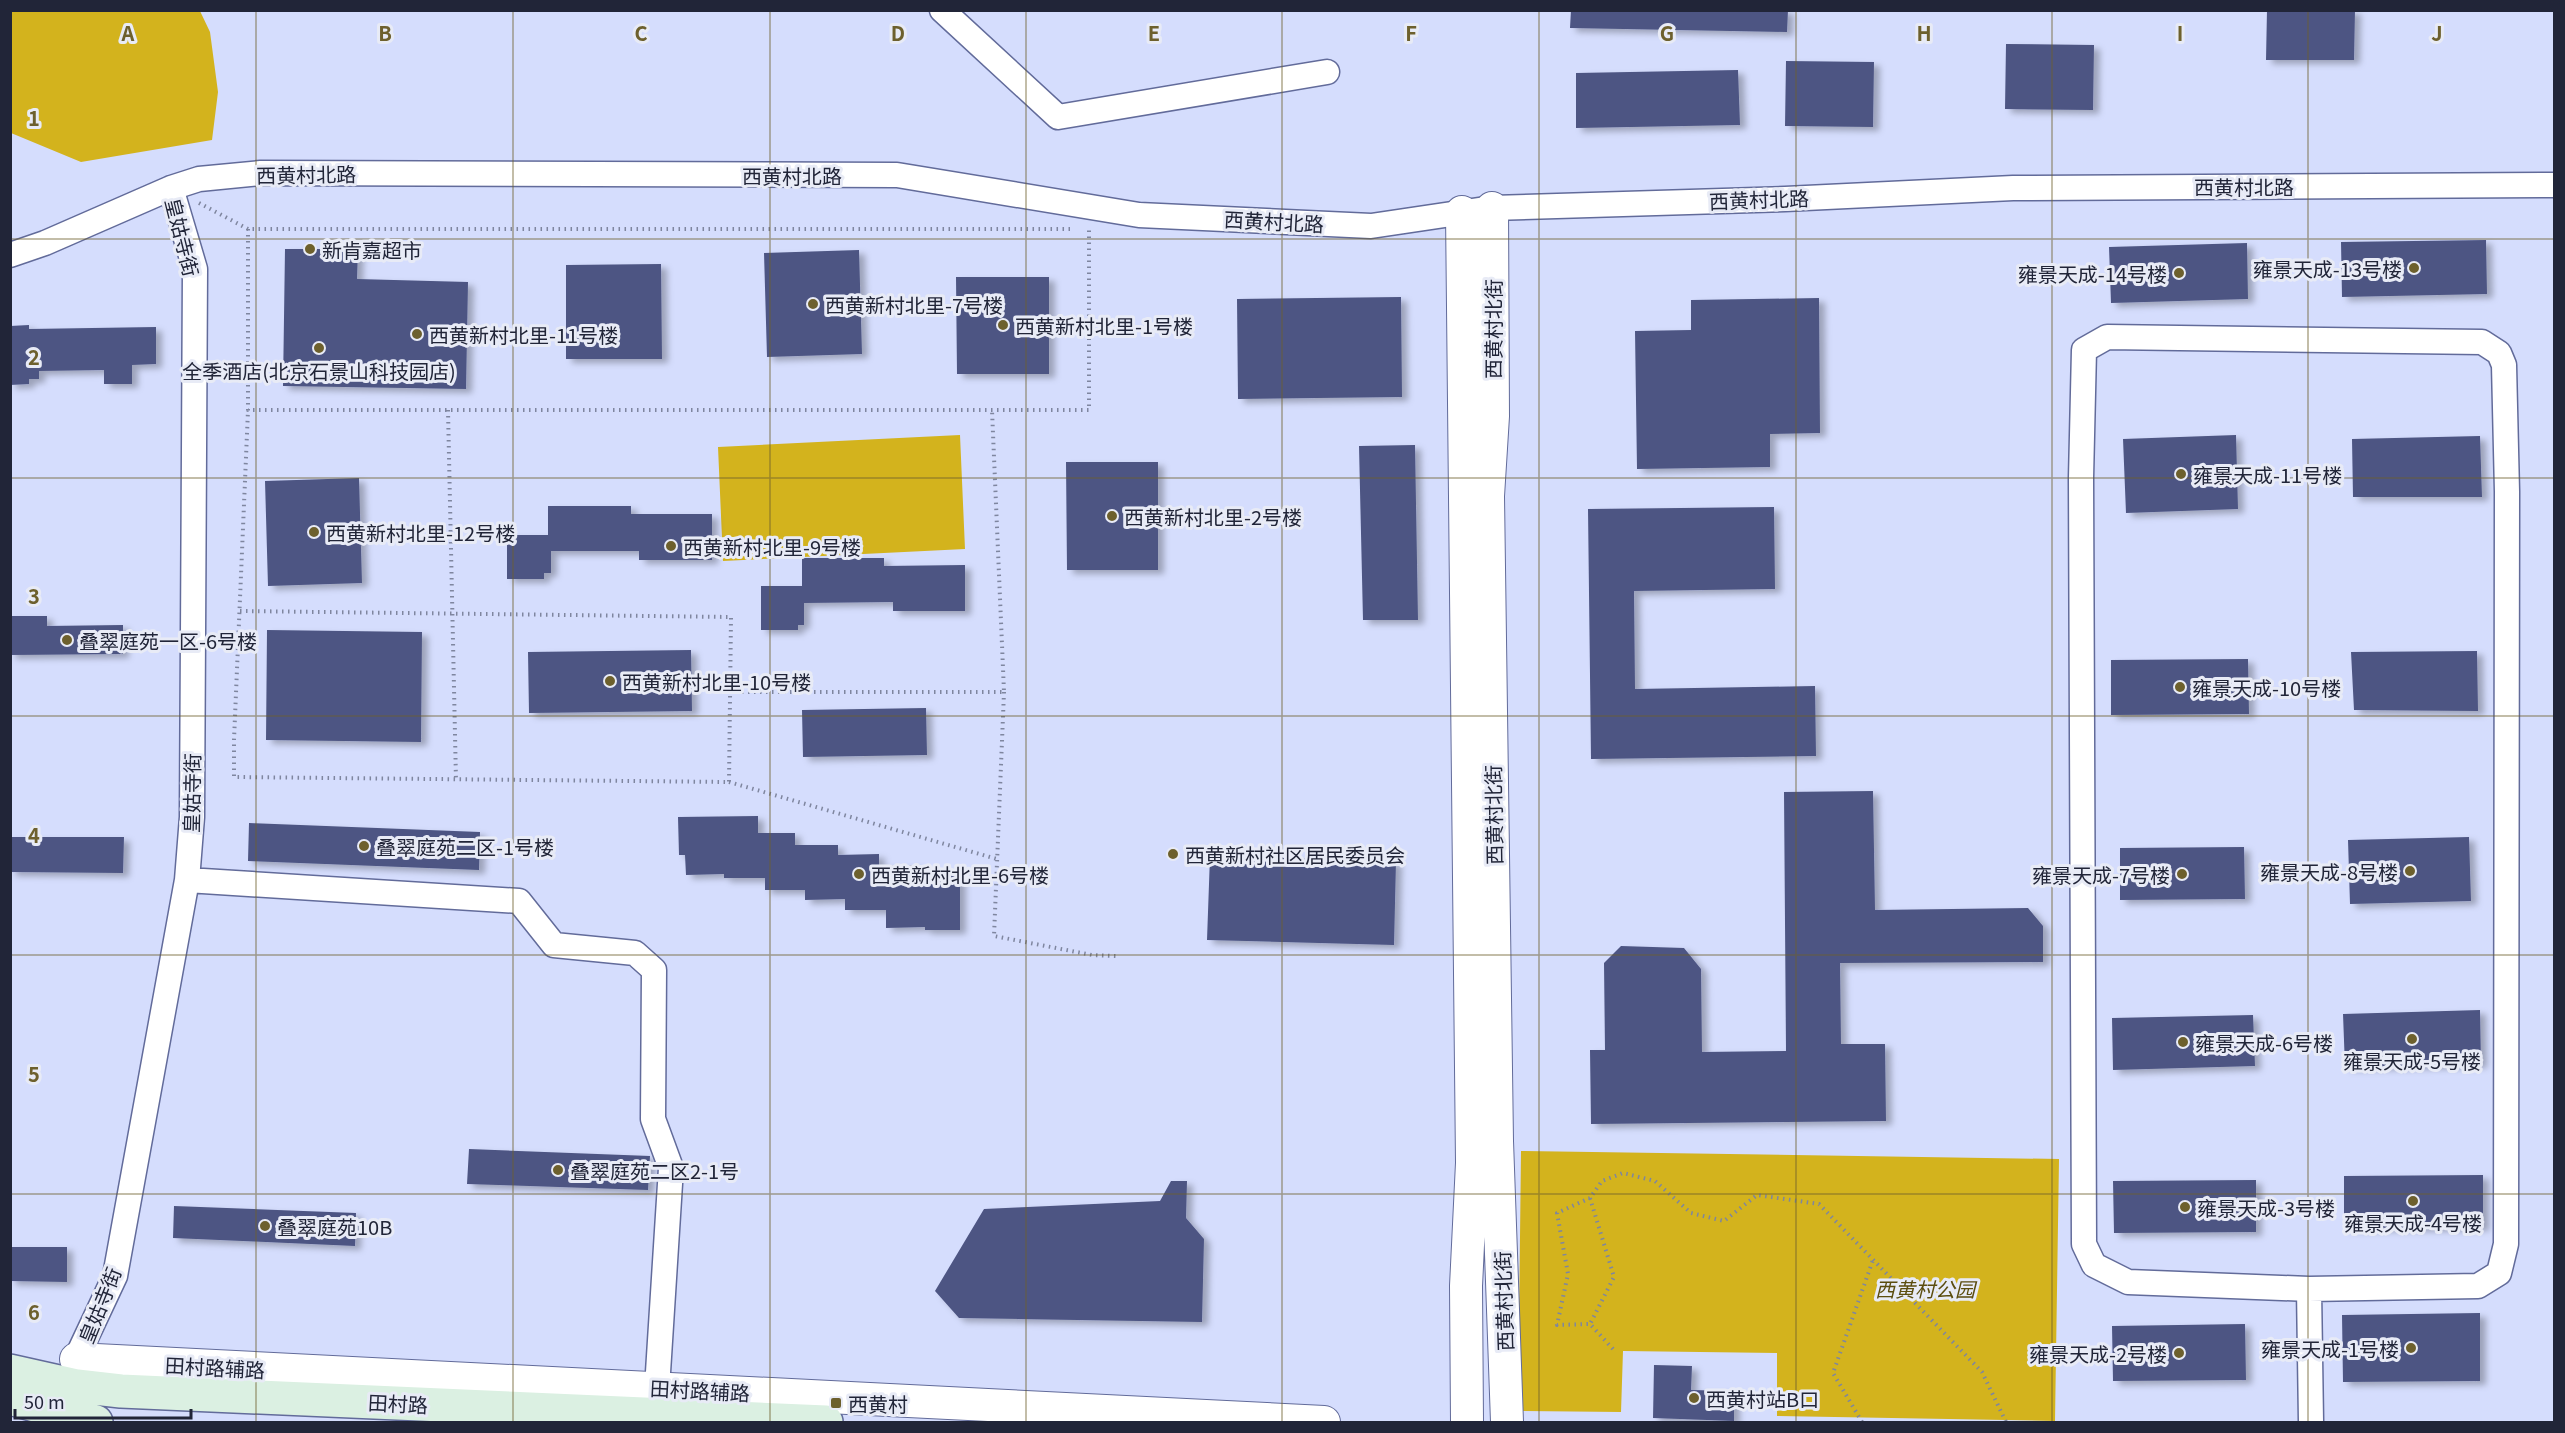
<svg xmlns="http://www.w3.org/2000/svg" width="2565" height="1433" font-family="Georgia,'Noto Sans SC',serif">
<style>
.green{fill:#d3b31d}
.building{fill:#4d5583;filter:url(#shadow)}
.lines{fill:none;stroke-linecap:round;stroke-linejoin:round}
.minor-casing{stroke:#626b9a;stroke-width:27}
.tertiary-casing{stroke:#626b9a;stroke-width:34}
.secondary-casing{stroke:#626b9a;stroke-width:36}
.path{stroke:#7f869f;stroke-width:4;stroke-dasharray:1.5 4.5;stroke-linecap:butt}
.minor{stroke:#fff;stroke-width:24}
.tertiary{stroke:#fff;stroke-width:32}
.secondary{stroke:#dbf0e2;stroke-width:33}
.grid{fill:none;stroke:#6d602d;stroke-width:1.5;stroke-opacity:0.55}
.poi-dot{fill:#6d602d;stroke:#e8ebf6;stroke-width:2}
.labels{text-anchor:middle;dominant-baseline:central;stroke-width:6;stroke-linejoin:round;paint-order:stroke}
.street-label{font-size:20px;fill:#212538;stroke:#e8ebf6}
.poi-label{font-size:20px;fill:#212538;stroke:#e8ebf6;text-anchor:start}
.park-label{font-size:20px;font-style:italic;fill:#5b4d0f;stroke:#e8ebf6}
.grid-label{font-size:20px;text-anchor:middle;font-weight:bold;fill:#6d602d;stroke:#e8ebf6;stroke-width:6;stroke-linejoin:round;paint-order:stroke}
</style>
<defs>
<filter id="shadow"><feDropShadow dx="6" dy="4" stdDeviation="3" flood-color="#0004"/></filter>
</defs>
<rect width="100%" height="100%" fill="#d5ddfd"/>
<path class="green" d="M10,11h190l10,21 8,60 -6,48 -131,22 -70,-29z
M960,435l5,114 -242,12 -5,-114z
M1521,1151l538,8 -4,262 -278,-5v-63l-154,-2 -2,61 -103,-1z"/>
<path class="building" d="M1571,10h217l-1,22 -217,-4z
M2267,10h88l-1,50h-88z
M2006,44l88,1 -1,65 -88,-1z
M1786,61l88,1 -1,65 -88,-1z
M1738,70l2,55 -164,3v-55z
M2486,240l1,54 -145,3 -1,-55z
M2247,243l1,56 -137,4 -2,-56z
M285,249h73l-1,30 111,3 -2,107 -183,-3z
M859,250l3,104 -95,3 -3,-104z
M661,264l1,95h-96v-94z
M956,277h93v97h-92z
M1401,297l1,100 -164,2 -1,-100z
M1819,298l1,135 -50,1v33l-133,2 -2,-138 56,-1v-30z
M29,325v4l127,-2v37l-24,1v19h-28v-14l-65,1v8h-10v5l-19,1v-59z
M2236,435l2,74 -112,4 -3,-74z
M2480,436l2,61h-129l-1,-58z
M1415,445l3,175h-55l-4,-174z
M1066,462h92v108h-91z
M359,478l3,105 -94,3 -3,-105z
M548,506h83v8h81v46h-73v-9h-88v22h-7v6h-37v-44h41z
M1774,507l1,82 -141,2 1,98 180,-3 1,70 -225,3 -3,-250z
M802,558h82v8l81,-1v46h-72v-9l-89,1v22h-6v5h-37v-44h41z
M10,616h37v10l76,-1v29l-113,1z
M267,630l155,2 -1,110 -155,-2z
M691,650l1,61 -163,2 -1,-61z
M2477,651l1,60 -124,-1 -3,-58z
M2248,659l1,55 -138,1v-55z
M926,708l1,47 -124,2 -1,-47z
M1873,791l2,119 153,-2 15,18v36l-203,1 1,81h44l1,77 -295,3 -1,-74h15l-1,-87 17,-17 63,2 17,21 1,83 84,-1 -2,-259z
M758,816v17h37v12h43v10l41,-1v11h39v9h42v56h-35v-3l-39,1v-18h-41v-11l-40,1v-10h-40v-12h-41v-4l-38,1 -1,-20h-6l-1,-38z
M249,823l231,9 -1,38 -231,-9z
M10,837h114l-1,36 -113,-1z
M2469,837l2,64 -121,3 -2,-64z
M2244,847l1,52 -125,1v-52z
M1210,856l186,5 -2,84 -187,-5z
M2480,1010l1,54 -136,3 -2,-53z
M2253,1015l2,51 -142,4 -1,-52z
M469,1149l181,7 -2,34 -181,-6z
M2483,1175v52l-139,1v-52z
M2256,1180v52l-142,1 -1,-52z
M1171,1181h16l-1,37 18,21 -2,83 -243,-4 -24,-27 49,-82 176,-8z
M174,1206l182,7 -1,33 -182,-8z
M10,1247h57v35l-57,-1z
M2480,1313v68l-137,1 -1,-67z
M2245,1324l1,56 -133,1 -1,-55z
M1654,1365l38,1 -1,24 43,1v30l-81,-3z"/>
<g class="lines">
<g class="minor-casing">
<path id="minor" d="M942,10l116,107 269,-45
M10,255l35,-12 126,-55 28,-9 62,-6 636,2 242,40 232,11 121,-18 293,-9 228,-11 541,-3
M2107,337l375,5 17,11 5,12 3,127 -1,752 -7,29 -21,13 -169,3 -181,-7 -34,-17 -10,-21 -3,-766 3,-128z
M187,880l332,21 35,44 81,8 19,17 -1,149 18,49 -14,220
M2309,1289l2,133
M77,1375l-1,-16 39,-83 72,-396 5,-63 3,-548 -24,-81"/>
</g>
<g class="tertiary-casing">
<path id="tertiary" d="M1492,208l1,208 -5,80 9,645 10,281
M1462,212l10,951 -6,123 1,136
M76,1359l1248,63"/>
</g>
<g class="secondary-casing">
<path id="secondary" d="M10,1371l67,15 44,5 705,31
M10,1398l86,24"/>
</g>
<path class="path" d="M199,203l49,26h822
M248,229v181h841v-180
M448,410l8,371
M240,611l491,6 -2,165 -495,-5v-37l14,-330
M730,692h274l-12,-282
M1004,692l-10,244 98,19 25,1
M729,782l268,77
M1590,1198l24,79 -24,47
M1613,1349l-23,-25 -33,1 11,-51 -11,-61 33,-15 12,-17 21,-8 32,8 36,32 33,8 33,-26 62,9 163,168 24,50
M1862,1422l-29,-49 40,-113"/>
<use href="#minor" class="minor"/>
<use href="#tertiary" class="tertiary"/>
<use href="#secondary" class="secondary"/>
</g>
<path class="grid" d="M256,10v1412M513,10v1412M770,10v1412M1026,10v1412M1282,10v1412M1539,10v1412M1796,10v1412M2052,10v1412M2308,10v1412M10,239h2544M10,478h2544M10,716h2544M10,955h2544M10,1194h2544"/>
<g class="poi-dot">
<circle cx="310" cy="249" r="6"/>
<circle cx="2414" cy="268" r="6"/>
<circle cx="2179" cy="273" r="6"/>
<circle cx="813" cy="304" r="6"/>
<circle cx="1003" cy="325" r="6"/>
<circle cx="417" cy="334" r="6"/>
<circle cx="319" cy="348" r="6"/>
<circle cx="2181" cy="474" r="6"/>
<circle cx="1112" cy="516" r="6"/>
<circle cx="314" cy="532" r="6"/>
<circle cx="671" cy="546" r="6"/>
<circle cx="67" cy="640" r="6"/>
<circle cx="610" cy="681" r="6"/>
<circle cx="2180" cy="687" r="6"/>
<circle cx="364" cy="846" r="6"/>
<circle cx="1173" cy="854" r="6"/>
<circle cx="2410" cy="871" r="6"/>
<circle cx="859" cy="874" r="6"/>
<circle cx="2182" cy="874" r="6"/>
<circle cx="2412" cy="1039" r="6"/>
<circle cx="2183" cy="1042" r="6"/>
<circle cx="558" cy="1170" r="6"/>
<circle cx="2413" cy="1201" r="6"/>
<circle cx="2185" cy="1207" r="6"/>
<circle cx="265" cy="1226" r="6"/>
<circle cx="2411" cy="1348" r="6"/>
<circle cx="2179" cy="1353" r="6"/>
<circle cx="1694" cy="1398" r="6"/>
<rect x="830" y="1397" width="12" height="12" rx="3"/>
</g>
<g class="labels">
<g class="street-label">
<text transform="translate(306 174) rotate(-1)">西黄村北路</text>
<text x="792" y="175">西黄村北路</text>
<text x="2244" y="186">西黄村北路</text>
<text transform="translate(1759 199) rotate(-2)">西黄村北路</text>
<text transform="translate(1274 221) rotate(3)">西黄村北路</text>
<text transform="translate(183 237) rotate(76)">皇姑寺街</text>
<text transform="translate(1492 329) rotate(-90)">西黄村北街</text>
<text transform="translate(191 793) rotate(-89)">皇姑寺街</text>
<text transform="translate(1493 815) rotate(-91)">西黄村北街</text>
<text transform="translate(1503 1301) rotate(-92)">西黄村北街</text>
<text transform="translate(99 1305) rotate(-68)">皇姑寺街</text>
<text transform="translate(215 1367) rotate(3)">田村路辅路</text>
<text transform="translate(700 1390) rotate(3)">田村路辅路</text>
<text transform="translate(398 1403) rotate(3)">田村路</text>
</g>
<g class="poi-label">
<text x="322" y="249">新肯嘉超市</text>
<text x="2402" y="268" text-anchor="end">雍景天成-13号楼</text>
<text x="2167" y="273" text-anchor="end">雍景天成-14号楼</text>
<text x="825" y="304">西黄新村北里-7号楼</text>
<text x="1015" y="325">西黄新村北里-1号楼</text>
<text x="429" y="334">西黄新村北里-11号楼</text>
<text x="319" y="370" text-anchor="middle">全季酒店(北京石景山科技园店)</text>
<text x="2193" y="474">雍景天成-11号楼</text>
<text x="1124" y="516">西黄新村北里-2号楼</text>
<text x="326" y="532">西黄新村北里-12号楼</text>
<text x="683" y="546">西黄新村北里-9号楼</text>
<text x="79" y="640">叠翠庭苑一区-6号楼</text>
<text x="622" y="681">西黄新村北里-10号楼</text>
<text x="2192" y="687">雍景天成-10号楼</text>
<text x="376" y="846">叠翠庭苑二区-1号楼</text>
<text x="1185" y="854">西黄新村社区居民委员会</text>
<text x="2398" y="871" text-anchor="end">雍景天成-8号楼</text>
<text x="871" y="874">西黄新村北里-6号楼</text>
<text x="2170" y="874" text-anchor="end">雍景天成-7号楼</text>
<text x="2195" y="1042">雍景天成-6号楼</text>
<text x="2412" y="1060" text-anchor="middle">雍景天成-5号楼</text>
<text x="570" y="1170">叠翠庭苑二区2-1号</text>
<text x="2197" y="1207">雍景天成-3号楼</text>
<text x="2413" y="1222" text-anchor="middle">雍景天成-4号楼</text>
<text x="277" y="1226">叠翠庭苑10B</text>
<text x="2399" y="1348" text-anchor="end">雍景天成-1号楼</text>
<text x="2167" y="1353" text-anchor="end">雍景天成-2号楼</text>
<text x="1706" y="1398">西黄村站B口</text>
<text x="848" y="1403">西黄村</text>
</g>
<g class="park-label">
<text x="1925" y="1288">西黄村公园</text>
</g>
</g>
<g class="grid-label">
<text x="128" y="41">A</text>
<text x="385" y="41">B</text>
<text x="641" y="41">C</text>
<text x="898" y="41">D</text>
<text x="1154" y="41">E</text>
<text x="1411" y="41">F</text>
<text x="1667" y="41">G</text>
<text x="1924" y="41">H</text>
<text x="2180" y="41">I</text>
<text x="2437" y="41">J</text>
<text x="34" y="126">1</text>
<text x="34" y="365">2</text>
<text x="34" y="604">3</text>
<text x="34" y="843">4</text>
<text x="34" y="1082">5</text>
<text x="34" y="1320">6</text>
</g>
<rect width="2565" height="1433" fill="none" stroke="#212538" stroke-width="24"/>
<path d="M15 1409v9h176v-9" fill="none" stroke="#212538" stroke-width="3"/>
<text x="24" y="1409" font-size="18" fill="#212538" stroke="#e8ebf6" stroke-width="4.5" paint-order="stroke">50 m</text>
</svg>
